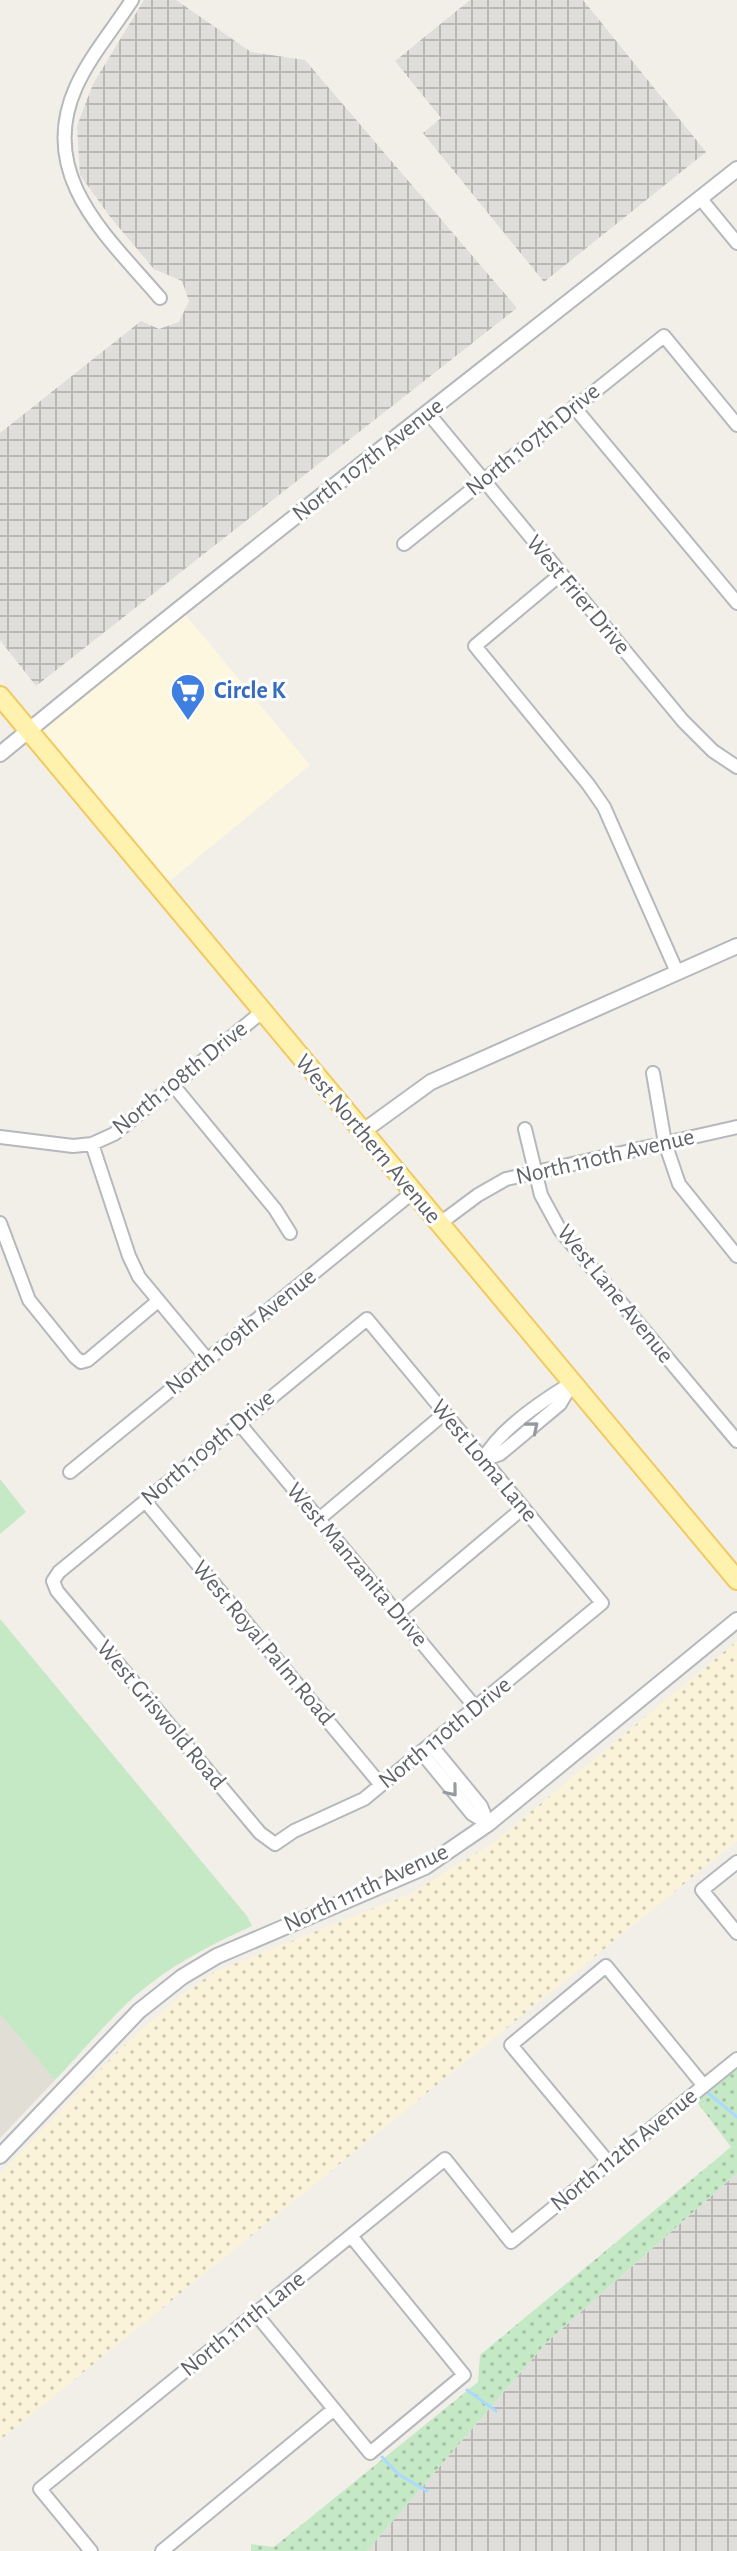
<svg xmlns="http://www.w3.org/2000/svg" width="737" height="2551" font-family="'Alegreya Sans',sans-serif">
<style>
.commercial{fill:#fef7e0}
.industrial{fill:url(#industrial-grid)}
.education{fill:#e1ded6}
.grass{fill:#c5e8c5}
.sand{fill:url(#sand-dots)}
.park{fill:url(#park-dots)}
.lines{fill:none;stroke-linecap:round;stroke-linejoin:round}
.stream{stroke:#aadaff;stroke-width:3}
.minor-casing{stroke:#b5b8bc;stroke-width:16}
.tertiary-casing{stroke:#b5b8bc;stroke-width:18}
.primary-casing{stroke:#f2c960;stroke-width:22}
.minor{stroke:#fff;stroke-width:12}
.tertiary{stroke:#fff;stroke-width:14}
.primary{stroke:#fff2af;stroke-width:18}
.oneway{stroke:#979a9d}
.labels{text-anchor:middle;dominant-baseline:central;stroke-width:6;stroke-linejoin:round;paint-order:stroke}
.street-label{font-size:24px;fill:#5f6368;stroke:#fff}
.shop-label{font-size:24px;font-weight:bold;fill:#366cbe;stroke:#fff;text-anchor:start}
</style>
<defs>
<pattern id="industrial-grid" width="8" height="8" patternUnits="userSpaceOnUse" patternTransform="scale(2)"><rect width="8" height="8" fill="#e0deda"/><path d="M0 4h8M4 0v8" fill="none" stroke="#b9b8b5"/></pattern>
<pattern id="sand-dots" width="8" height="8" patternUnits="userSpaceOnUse" patternTransform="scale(2)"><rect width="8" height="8" fill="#fbf3d9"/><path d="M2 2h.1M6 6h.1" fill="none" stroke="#cec8b4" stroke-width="1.8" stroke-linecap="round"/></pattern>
<pattern id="park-dots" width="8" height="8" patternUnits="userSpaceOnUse" patternTransform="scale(2)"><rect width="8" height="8" fill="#c5e8c5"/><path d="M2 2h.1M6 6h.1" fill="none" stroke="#a3c0a4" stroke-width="1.8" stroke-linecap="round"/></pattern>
</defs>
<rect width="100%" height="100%" fill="#f1efe8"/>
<path class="commercial" d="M184,613l126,152 -143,118 -127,-151z"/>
<path class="industrial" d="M144,0h32l75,52 54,8 212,248 -481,378 -36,-46v-207l141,-112 18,8 20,-7 10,-21 -7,-20 -28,-12 -43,-51 -31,-43 -3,-49 16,-42z
M470,0h113l123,152 -162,130 -121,-149 18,-15 -46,-57z
M737,2173v378h-370l179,-208z"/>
<path class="education" d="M0,2014l55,66 -55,58z"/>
<path class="grass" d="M0,1479l26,33 -26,22z
M0,1619l247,297 5,10c-42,19 -81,39 -116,69 -29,26 -54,57 -81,85l-55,-66z"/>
<path class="sand" d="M737,1641v200l-737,599v-266l119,-124 60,-53 35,-25 196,-78 83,-51z"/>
<path class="park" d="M737,2063v110l-191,170 -179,208h-116v-7l23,3 204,-165 2,-27 251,-208 -37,-49z"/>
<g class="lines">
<path class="stream" d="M708,2093l29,24
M467,2390l29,21
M382,2457l16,17 29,17"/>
<g class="minor-casing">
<path id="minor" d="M132,0c-18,28 -42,56 -56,87 -40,89 32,150 84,211
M700,198l37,45
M574,407l163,196
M429,414l254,307 30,30 24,16
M404,544l260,-208 73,89
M561,574l-86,72 113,138 16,23 73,165
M653,1073l12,70 14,41 58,72
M173,1085l102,124 15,24
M525,1129l16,66 19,35 177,211
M0,1137l73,9 19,-2 22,-10 149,-123
M92,1144l37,112 10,21 68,82
M0,1223l29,77 46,57 6,5 7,-2 70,-59
M439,1224l39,-29 28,-16 231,-52
M367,1319l235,284 -238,196 -70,32 -19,13 -15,-11 -203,-242 -4,-10 6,-9z
M238,1422l238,286
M483,1460l17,-6 60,-50 13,-22
M483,1460c15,-29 59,-59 87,-76
M70,1472l343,-280
M145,1501l236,284
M319,1519l126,-106
M397,1614l126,-106
M431,1745l50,61 7,18
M421,1752l51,62 16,10
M737,1862l-35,28 35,43
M609,2163l-98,-118 95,-79 98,120
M256,2314l114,139 94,-78 -113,-139
M91,2551l-51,-62 405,-330 66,83 226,-183
M162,2551l172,-142"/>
</g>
<g class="tertiary-casing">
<path id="tertiary" d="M0,754c242,-199 491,-390 737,-585
M362,1132l69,-50 306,-136
M0,2156l139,-145 43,-34 35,-21 208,-89 63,-43 249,-204"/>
</g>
<g class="primary-casing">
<path id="primary" d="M0,696l737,884"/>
</g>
<use href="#minor" class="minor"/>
<use href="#tertiary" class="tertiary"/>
<use href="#primary" class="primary"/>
</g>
<defs><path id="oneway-chevron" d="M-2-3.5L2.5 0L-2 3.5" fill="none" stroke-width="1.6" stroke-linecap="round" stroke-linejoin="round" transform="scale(2)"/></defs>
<g class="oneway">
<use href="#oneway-chevron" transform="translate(533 1427) rotate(-40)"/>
<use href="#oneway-chevron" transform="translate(452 1791) rotate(51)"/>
</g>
<defs>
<g id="supermarket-pin" transform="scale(1.8)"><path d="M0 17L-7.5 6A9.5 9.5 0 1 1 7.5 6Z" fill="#3f7fe0" stroke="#fff"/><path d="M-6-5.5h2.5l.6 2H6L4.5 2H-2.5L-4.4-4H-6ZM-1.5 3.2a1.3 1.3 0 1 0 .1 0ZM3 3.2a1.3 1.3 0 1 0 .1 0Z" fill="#fff"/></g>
</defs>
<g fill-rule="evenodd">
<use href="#supermarket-pin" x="188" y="691"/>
</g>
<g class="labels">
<g class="street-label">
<text transform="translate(533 440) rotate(-39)">North 107th Drive</text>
<text transform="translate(368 460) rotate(-38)">North 107th Avenue</text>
<text transform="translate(578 595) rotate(50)">West Frier Drive</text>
<text transform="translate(180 1078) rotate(-39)">North 108th Drive</text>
<text transform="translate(368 1139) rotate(50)">West Northern Avenue</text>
<text transform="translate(605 1157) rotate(-13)">North 110th Avenue</text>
<text transform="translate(615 1294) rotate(51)">West Lane Avenue</text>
<text transform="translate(241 1332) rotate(-39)">North 109th Avenue</text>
<text transform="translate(208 1448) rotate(-40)">North 109th Drive</text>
<text transform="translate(484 1461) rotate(50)">West Loma Lane</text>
<text transform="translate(357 1565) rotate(50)">West Manzanita Drive</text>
<text transform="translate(263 1643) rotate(50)">West Royal Palm Road</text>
<text transform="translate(161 1715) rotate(50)">West Griswold Road</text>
<text transform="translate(445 1733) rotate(-39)">North 110th Drive</text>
<text transform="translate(366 1888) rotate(-25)">North 111th Avenue</text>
<text transform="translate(624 2150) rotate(-39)">North 112th Avenue</text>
<text transform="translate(243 2324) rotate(-39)">North 111th Lane</text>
</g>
<g class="shop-label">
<text x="214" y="691">Circle K</text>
</g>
</g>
</svg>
